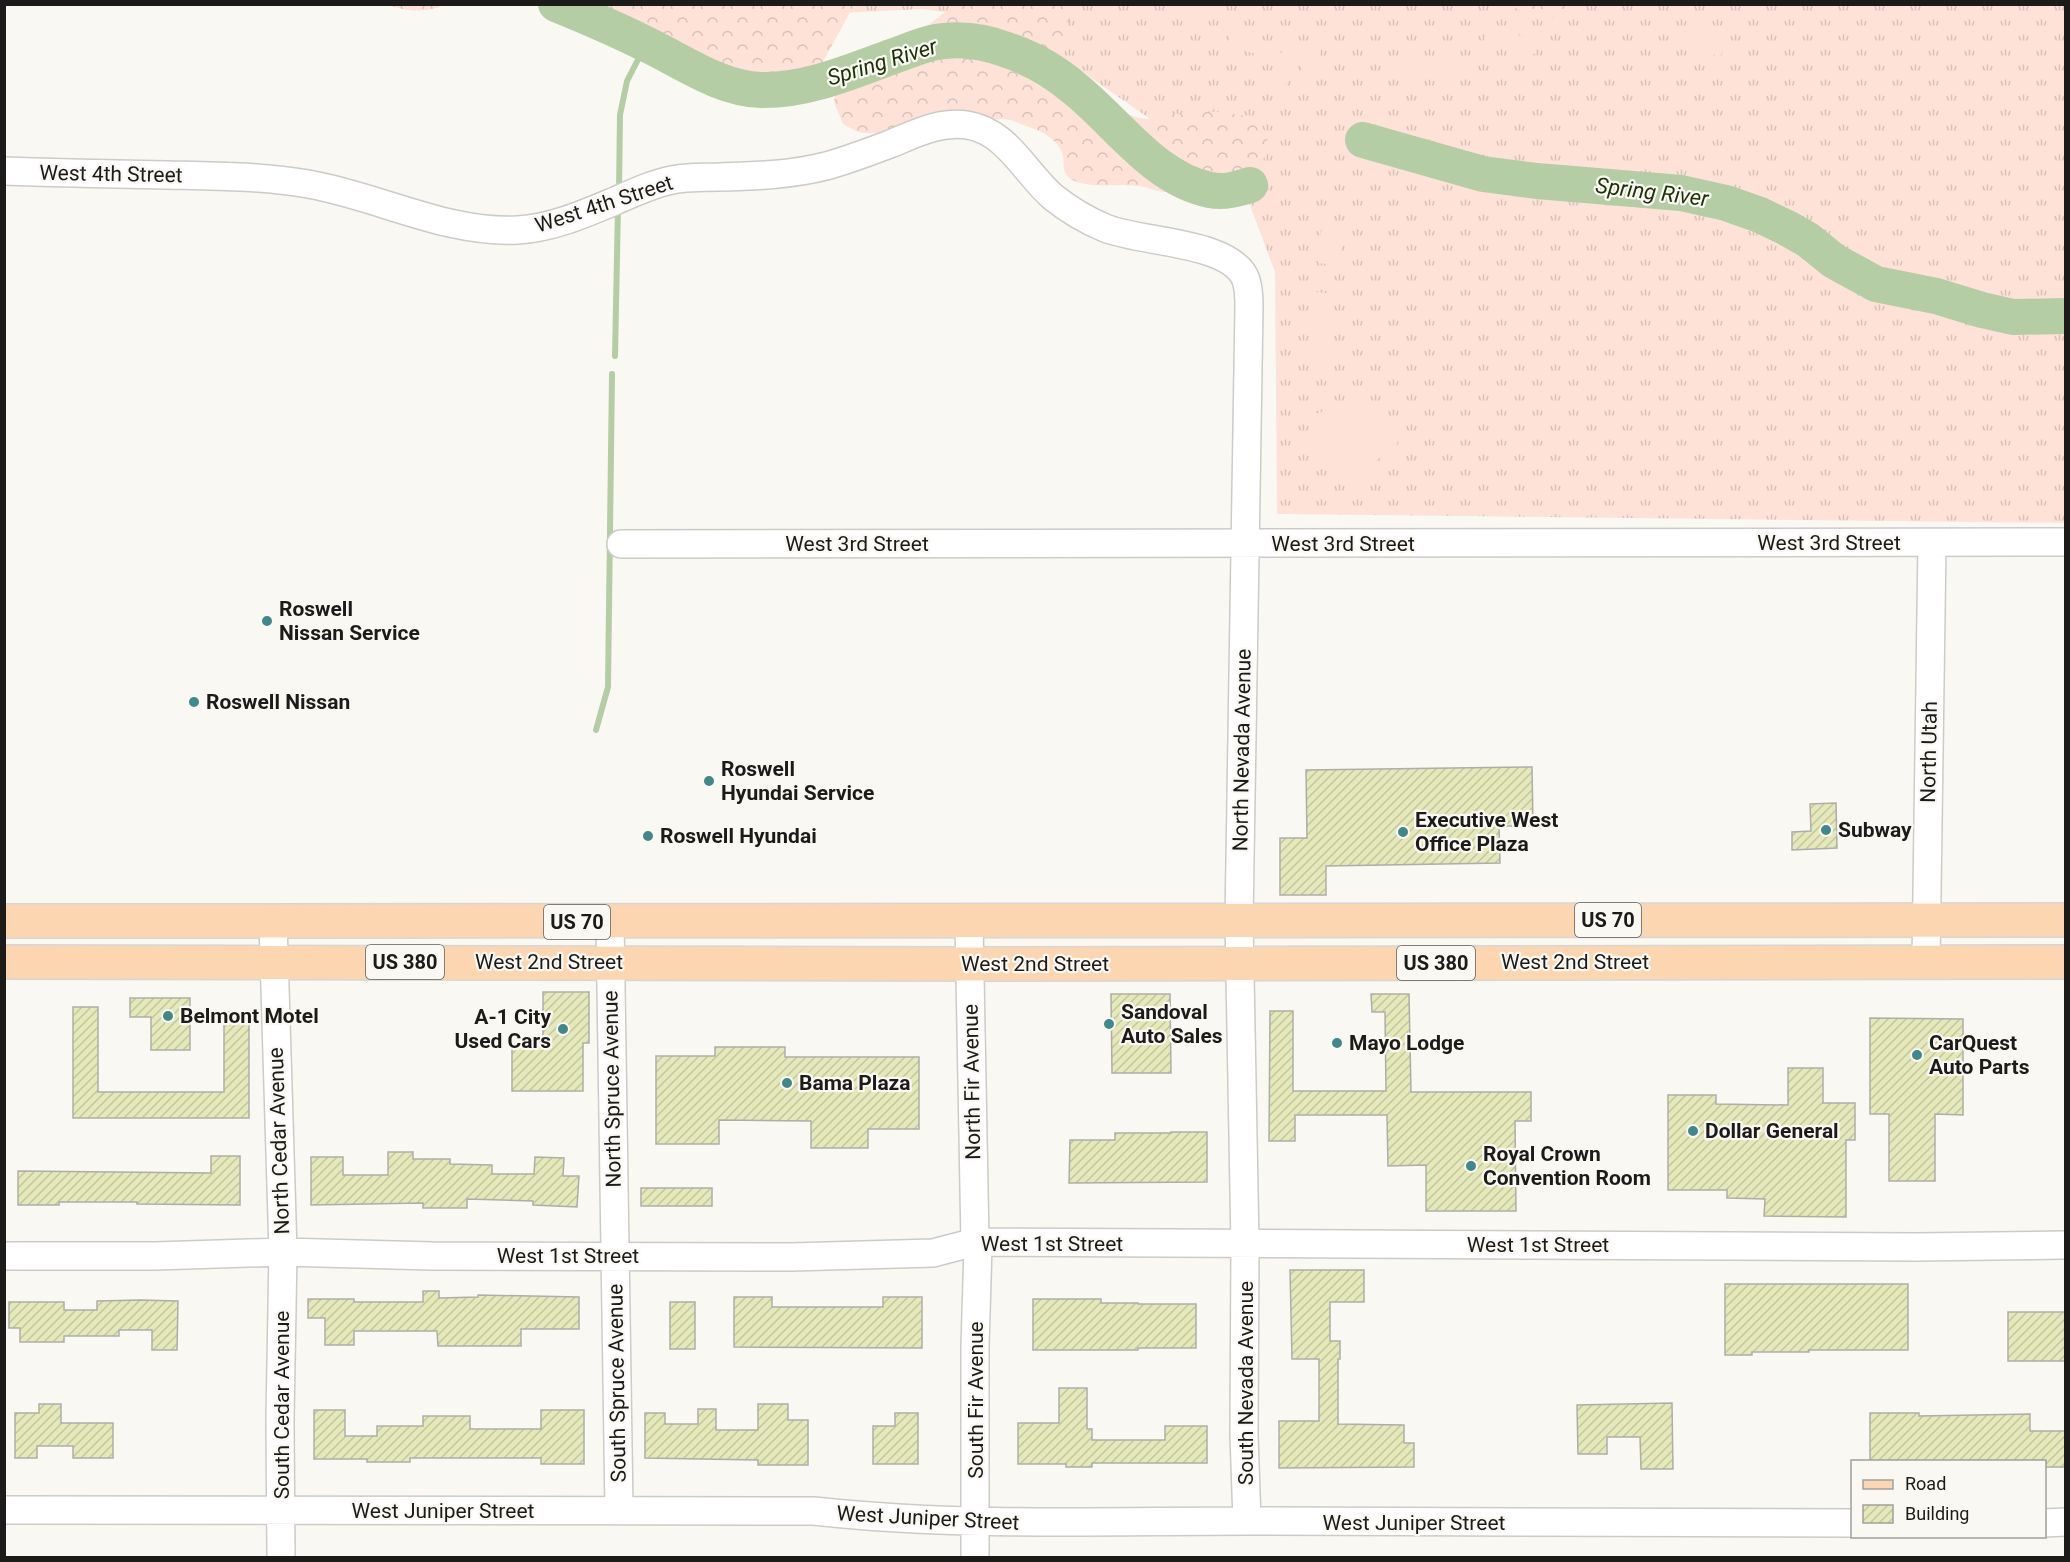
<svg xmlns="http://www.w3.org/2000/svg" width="2070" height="1562" font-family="Roboto,sans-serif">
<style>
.grass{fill:url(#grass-tufts)}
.forest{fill:url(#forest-crowns)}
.pitch{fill:#fee2d7}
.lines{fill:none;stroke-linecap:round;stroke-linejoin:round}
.stream{stroke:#b5cda5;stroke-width:6}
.river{stroke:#b5cda5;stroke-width:36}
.building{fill:url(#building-hatch);stroke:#adaea9;stroke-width:1.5}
.minor-casing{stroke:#cccbc6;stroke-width:30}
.major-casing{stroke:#d6d6d6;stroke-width:36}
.minor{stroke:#fff;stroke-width:27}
.major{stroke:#fbd6b1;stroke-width:33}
.poi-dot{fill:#40888c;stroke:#faf8f3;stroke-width:2}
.labels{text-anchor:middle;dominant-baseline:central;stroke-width:4.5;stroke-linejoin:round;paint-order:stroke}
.shield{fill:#faf8f3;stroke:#5f5d5a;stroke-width:1.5}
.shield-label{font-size:20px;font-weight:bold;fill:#1c1b19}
.street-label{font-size:21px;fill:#1c1b19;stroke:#faf8f3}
.poi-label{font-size:21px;font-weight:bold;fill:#1c1b19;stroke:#faf8f3;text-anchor:start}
.water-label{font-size:22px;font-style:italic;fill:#1b3206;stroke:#faf8f3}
</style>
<defs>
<pattern id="grass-tufts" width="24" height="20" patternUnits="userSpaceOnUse" patternTransform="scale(1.5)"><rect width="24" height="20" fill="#fee2d7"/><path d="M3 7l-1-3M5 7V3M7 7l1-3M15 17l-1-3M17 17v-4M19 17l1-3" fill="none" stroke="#d9c1b8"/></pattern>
<pattern id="forest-crowns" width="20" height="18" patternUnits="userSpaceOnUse" patternTransform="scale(1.5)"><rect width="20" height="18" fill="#fee2d7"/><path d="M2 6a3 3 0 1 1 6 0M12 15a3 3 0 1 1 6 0" fill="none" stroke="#d9c1b8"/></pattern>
<pattern id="building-hatch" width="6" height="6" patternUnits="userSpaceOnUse" patternTransform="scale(1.5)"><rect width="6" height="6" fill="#e5e8b9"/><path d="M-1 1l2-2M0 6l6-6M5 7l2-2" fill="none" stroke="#c4c69e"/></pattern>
</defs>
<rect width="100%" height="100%" fill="#faf8f3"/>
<path class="grass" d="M678,5h1387v518l-788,-9 -2,-242 -27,-72 -98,-81 -140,-98 -88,-12 -203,10z"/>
<path class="forest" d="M389,5h55c-17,8 -37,7 -55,0z
M582,5l272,-1v1l-34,62 -14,14 -27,13 -24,5 -28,-4 -34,-16 -12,-14 -10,-21 -20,-16 -51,-15z
M954,5h121c-20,47 -13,71 32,97 10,6 21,14 33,16 12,3 28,-3 40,-5 20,-3 65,-3 79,11 7,6 10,16 8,25 -14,49 -44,17 -71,29 -11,5 -13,13 -27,14 -10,1 -21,-5 -31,-6 -21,-3 -43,3 -63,-5 -17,-6 -8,-21 -14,-31 -6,-12 -20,-19 -32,-23 -8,-3 -18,-8 -26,-8 -13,-1 -27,9 -40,10 -16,1 -33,-1 -50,0 -16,1 -33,5 -50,4 -7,-1 -14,-6 -20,-9l-9,-22 2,-14 20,-11 20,-7 26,-24z
M1510,5h57l-2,7 -9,6 -32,-5z"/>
<path class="pitch" d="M1165,5h41l11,3 -5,14z
M1231,31l49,16 -5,13 -48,-15z
M1486,31l52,7 -3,16 -52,-8z
M1692,31l34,13 -6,13 -34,-13z
M1309,39l14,3 -11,47 -15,-4z
M1284,44l13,4 -13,43 -13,-4z
M1405,53l54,10 -4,21 -54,-10z
M1322,224l21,2 -4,39 -21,-2z
M1316,292l17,2 -5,66 -17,-1z
M1356,407c9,2 16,6 23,10 16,9 23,11 17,31l-14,8 -6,5 -14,23c-30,4 -64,-44 -47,-70l13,-4z"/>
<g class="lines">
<path class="stream" d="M619,191l1,-76 7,-34 19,-37
M615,356l3,-149
M596,730l12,-43 4,-313"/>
<path class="river" d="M556,4c32,13 62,26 92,41 35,17 73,44 113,45 43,1 87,-17 127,-32 16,-5 32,-13 48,-16 23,-4 48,-1 71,8 24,8 47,21 67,38 43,34 80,91 136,102 14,3 27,-1 40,-5
M1363,140l120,34 54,7 144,12 45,10 34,12 27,13 21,12 26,21 42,23 60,12 46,14 31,7 53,-1"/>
</g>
<path class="building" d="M1532,767l1,59h-34l1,37 -174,3v29h-46v-57h27l-1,-68z
M1836,803l1,45 -45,2v-18l19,-1 -1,-27z
M543,992h46v51h-6v48h-71v-47h31z
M1111,994h59l1,79h-59z
M1371,994h38l2,98h120v29h-16l1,90h-90v-46l-38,1 -1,-51h-92v26h-26l1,-130h23v80h93l-1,-79h-13z
M130,998h60v52h-39v-33h-21z
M73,1007h25v85h126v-80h25v106h-176z
M1870,1018l93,1v96l-28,-1v67h-46v-67h-19z
M715,1047h70v10h134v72h-51v19h-57v-27l-92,-1v24h-63v-88h59z
M1788,1068h35v35h32v37h-9v77l-82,-1 1,-17 -38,-1v-8h-59v-95h48v9l72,1z
M1171,1132h36v50l-138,1 1,-43h45v-7h56z
M388,1152h25v7h37v5l42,1v9h42l1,-17 29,1 -1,18h16l-2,31 -44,-2v-4l-66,-2v9h-44v-5l-112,2v-48h32v18h45z
M211,1156h29v49l-103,-1v-2h-78v3h-41v-34l193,2z
M641,1188h71v18h-71z
M1290,1270h74v32h-34v39h10v18h-2v65l66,1v18h10v24l-135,1v-47h40v-62h-27z
M1725,1284h183v66h-99v2h-57v3h-27z
M423,1291h16v7l39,-1v-2l101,2v32h-58v17h-83l-1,-15h-83v14h-29v-27h-17v-19h46v3h69z
M734,1297h38v10h111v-10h39v51l-188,-1z
M1033,1299h68v4h37v1h58v44h-58v2h-105z
M140,1300l38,1 -1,49h-25v-20h-33v6h-55v6h-44v-14h-11v-26h55v8h33v-9z
M670,1302h25v47h-25z
M2008,1312h58v49h-58z
M1059,1388h28v41h5v11h73v-14h42v37h-115v4h-26v-3h-48v-41h41z
M1672,1403l1,66h-32l-1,-32h-33v17h-29l-1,-49z
M39,1404h22v19h52v35h-40v-12h-36v12h-22v-45h24z
M758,1404h30v16h20v45h-50v-5l-113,-2v-45h20v11h33v-15h18v21h42z
M314,1410h31v26h32v-10h46v-10h47v13h71v-19h43v54h-43v-6h-131v4h-43v-3h-53z
M895,1413h23v51h-45v-38h22z
M1870,1413h49v3l111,-2v17h36v36h-22v-6h-174z"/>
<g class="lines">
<g class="minor-casing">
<path id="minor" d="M4,171c55,2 109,3 163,4 47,1 94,1 141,9 70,12 139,50 210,46 34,-2 66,-16 97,-29 18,-8 37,-17 57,-21 15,-3 31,-3 47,-3 36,-1 72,-2 107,-11 22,-6 43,-14 64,-22 25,-10 49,-23 77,-19 40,6 58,48 86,72 16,13 33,23 52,31 36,15 127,13 141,52 3,9 3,18 3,27l-10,613 6,325 -1,190 3,86
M621,544l1445,-2
M273,922l10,330 -3,168 1,138
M610,922l9,588
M969,922l6,320 3,4 -3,101v211
M1926,962l6,-419
M4,1256h152l127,-4 149,4 360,1 141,-4 42,-11 941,5 150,-2
M4,1510l810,1c144,16 288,10 433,10 202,1 404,2 605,2
M2044,1523l22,-1"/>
</g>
<g class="major-casing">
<path id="major" d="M4,921l2062,-1
M4,962l966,2 1096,-2"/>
</g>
<use href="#minor" class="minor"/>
<use href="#major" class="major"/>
</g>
<g class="poi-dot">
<circle cx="267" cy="621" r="6"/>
<circle cx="194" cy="702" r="6"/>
<circle cx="709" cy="781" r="6"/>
<circle cx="1826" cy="830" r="6"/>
<circle cx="1403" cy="832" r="6"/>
<circle cx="648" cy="836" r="6"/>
<circle cx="168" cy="1016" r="6"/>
<circle cx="1109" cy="1024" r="6"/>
<circle cx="563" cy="1029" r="6"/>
<circle cx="1337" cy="1043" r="6"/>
<circle cx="1917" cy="1055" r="6"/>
<circle cx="787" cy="1083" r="6"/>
<circle cx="1693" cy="1131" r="6"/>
<circle cx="1471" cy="1166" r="6"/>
</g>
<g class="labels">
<g class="shield">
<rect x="1575" y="903" width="66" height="34" rx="4.5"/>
<rect x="544" y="905" width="66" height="34" rx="4.5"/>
<rect x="366" y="945" width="78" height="34" rx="4.5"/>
<rect x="1397" y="946" width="78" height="34" rx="4.5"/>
</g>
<g class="shield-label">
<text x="1608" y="920">US 70</text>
<text x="577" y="922">US 70</text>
<text x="405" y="962">US 380</text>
<text x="1436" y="963">US 380</text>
</g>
<g class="street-label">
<text transform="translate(111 174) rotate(1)">West 4th Street</text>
<text transform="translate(604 204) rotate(-18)">West 4th Street</text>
<text x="1829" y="543">West 3rd Street</text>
<text x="857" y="544">West 3rd Street</text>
<text x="1343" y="544">West 3rd Street</text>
<text transform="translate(1242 750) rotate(-89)">North Nevada Avenue</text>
<text transform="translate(1929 752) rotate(-89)">North Utah</text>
<text x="549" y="962">West 2nd Street</text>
<text x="1575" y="962">West 2nd Street</text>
<text x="1035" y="964">West 2nd Street</text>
<text transform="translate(972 1082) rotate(-91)">North Fir Avenue</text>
<text transform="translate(612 1089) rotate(-91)">North Spruce Avenue</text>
<text transform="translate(279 1141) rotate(-92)">North Cedar Avenue</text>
<text x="1052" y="1244">West 1st Street</text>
<text x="1538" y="1245">West 1st Street</text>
<text x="568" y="1256">West 1st Street</text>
<text transform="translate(617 1383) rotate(-91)">South Spruce Avenue</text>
<text transform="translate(1246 1383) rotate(-90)">South Nevada Avenue</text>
<text transform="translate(976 1400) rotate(-90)">South Fir Avenue</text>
<text transform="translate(282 1405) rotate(-90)">South Cedar Avenue</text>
<text x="443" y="1511">West Juniper Street</text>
<text transform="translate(928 1518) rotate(3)">West Juniper Street</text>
<text x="1414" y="1523">West Juniper Street</text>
</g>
<g class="poi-label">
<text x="279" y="609">Roswell<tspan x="279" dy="24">Nissan Service</tspan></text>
<text x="206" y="702">Roswell Nissan</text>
<text x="721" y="769">Roswell<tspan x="721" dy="24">Hyundai Service</tspan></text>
<text x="1415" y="820">Executive West<tspan x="1415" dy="24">Office Plaza</tspan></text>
<text x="1838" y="830">Subway</text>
<text x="660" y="836">Roswell Hyundai</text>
<text x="1121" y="1012">Sandoval<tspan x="1121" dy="24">Auto Sales</tspan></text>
<text x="180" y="1016">Belmont Motel</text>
<text x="551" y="1017" text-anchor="end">A-1 City<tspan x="551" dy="24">Used Cars</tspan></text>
<text x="1349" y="1043">Mayo Lodge</text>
<text x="1929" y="1043">CarQuest<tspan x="1929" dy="24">Auto Parts</tspan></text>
<text x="799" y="1083">Bama Plaza</text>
<text x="1705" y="1131">Dollar General</text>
<text x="1483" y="1154">Royal Crown<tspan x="1483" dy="24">Convention Room</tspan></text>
</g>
<g class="water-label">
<text transform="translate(882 62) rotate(-17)">Spring River</text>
<text transform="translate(1652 192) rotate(7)">Spring River</text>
</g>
</g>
<rect width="2070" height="1562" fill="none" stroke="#1c1b19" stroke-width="12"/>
<rect x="1851" y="1460" width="195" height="78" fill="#faf8f3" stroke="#a1a09c" stroke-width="1.5"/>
<rect x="1863" y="1480" width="30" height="9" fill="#fbd6b1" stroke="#a1a09c" stroke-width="1.5"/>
<text x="1905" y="1490" font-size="18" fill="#1c1b19">Road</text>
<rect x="1863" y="1505" width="30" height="18" fill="url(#building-hatch)" stroke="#a1a09c" stroke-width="1.5"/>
<text x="1905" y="1520" font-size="18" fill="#1c1b19">Building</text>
</svg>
